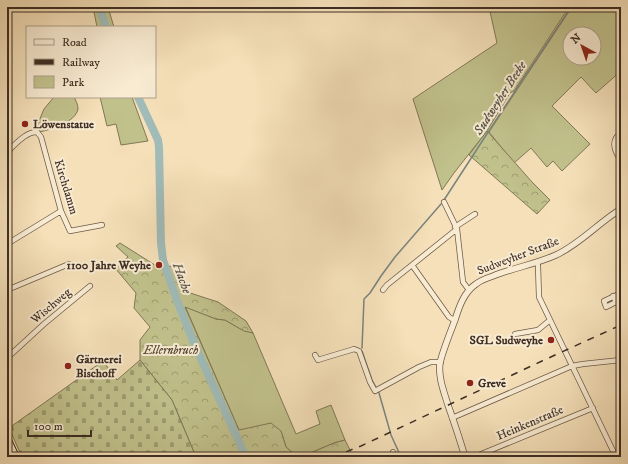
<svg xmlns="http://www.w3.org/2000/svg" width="628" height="464" font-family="'IM FELL DW Pica',serif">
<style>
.green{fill:#c1c18c;stroke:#807858;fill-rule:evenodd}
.forest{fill:url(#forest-crowns);stroke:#807858}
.cemetery{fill:url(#cemetery-stones);stroke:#807858}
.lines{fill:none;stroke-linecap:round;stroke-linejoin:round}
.stream{stroke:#79837d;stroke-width:1.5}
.river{stroke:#a0bbb8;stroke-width:8}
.minor-casing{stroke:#6c5a49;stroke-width:6}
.tertiary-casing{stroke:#6c5a49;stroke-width:7}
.secondary-casing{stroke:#3e2e24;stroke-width:8}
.minor{stroke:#f8ebd2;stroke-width:4.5}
.tertiary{stroke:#f8ebd2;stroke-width:5.5}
.secondary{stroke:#f8ebd2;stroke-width:6}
.rail{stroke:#3e2e24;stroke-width:1.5;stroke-dasharray:7 7;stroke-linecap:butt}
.poi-dot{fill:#8f2418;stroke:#f8ebd2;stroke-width:1.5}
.labels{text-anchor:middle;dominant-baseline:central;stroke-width:4;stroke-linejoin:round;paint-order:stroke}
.poi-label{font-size:12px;font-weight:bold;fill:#3e2e24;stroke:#f8ebd2;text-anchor:start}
.street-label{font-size:12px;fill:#3e2e24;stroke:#f8ebd2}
.park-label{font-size:12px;font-style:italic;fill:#584b39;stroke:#f8ebd2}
.water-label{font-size:13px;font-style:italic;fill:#565149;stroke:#f8ebd2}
</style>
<defs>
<pattern id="forest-crowns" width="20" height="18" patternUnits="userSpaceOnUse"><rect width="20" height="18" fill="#c1c18c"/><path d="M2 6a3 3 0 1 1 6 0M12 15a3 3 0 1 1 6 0" fill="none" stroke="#9e9d72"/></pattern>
<pattern id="cemetery-stones" width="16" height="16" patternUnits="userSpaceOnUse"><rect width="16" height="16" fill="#c1c18c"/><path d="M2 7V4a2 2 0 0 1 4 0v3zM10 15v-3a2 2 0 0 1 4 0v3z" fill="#9e9d72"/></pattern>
</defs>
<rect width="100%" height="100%" fill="#f5e0b9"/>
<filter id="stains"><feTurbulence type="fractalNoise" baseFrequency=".005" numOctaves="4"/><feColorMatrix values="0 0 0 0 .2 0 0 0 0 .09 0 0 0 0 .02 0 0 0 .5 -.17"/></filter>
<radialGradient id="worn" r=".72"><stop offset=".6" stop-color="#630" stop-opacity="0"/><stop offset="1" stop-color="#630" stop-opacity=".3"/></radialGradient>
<path class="green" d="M93,7h16l1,7 4,13h-17z
M489,7h80l-55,84 -4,2 -23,38 -33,42 -12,17 -29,-91 84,-56z
M572,7h49v64l-25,22 -15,-16 -29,29 38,38 -28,27 -9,-10 -6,6 -16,-19 -17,15 -25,-31zM570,34h24v24h-24z
M54,97h20c2,4 4,7 4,12 -2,13 -28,21 -39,23l-3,-4 8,-19z
M100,97h32l16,44 -27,4 -5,-21 -9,2z
M185,306l31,13 9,1 14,8 11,4 3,1 43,101 24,-10 -4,-13 15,-6 14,35 -11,3 -33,14h-4l-11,-10 -5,-16 -42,-1z"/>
<path class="forest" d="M487,131l45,51 18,18 -13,14 -68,-59z
M120,243l38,24 15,-1 11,25 34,11 28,19 7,12 -9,-2 -19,-11 -9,-1 -31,-12 54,123 32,-7 10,8 5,16 11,10h-101l-24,-57 -32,-40v-20l10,-13 -16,-19 2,-15 -21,-25 13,-11 -12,-11z
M345,440l8,16 -2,1h-50l33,-14z"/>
<path class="cemetery" d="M140,360l32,40 24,57h-174l-13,-29 94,-67 14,19z"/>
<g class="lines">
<path class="stream" d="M444,200l50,-77 77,-116
M362,348l2,-49 6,-6 11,-17 14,-19 46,-53
M362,351l10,29 7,13 12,42 10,22"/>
<path class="river" d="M99,7l7,20
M138,97l20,43 1,7 2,96 2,17 15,43 18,45 50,109"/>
<g class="minor-casing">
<path id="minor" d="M621,133c-2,2 -4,3 -5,5 -4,7 0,16 5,22
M7,152c8,-7 18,-20 30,-20l4,5 20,74 9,20 32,-6
M444,202l13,27 6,53 6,8
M455,227l20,-13
M7,244l54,-33
M537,262l1,4 1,31 77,160
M412,265l37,52 5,3
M7,290l62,-26
M383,290l4,-5 70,-56
M613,296l3,6 -10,5 -2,-6 17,-8
M515,334l23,-4 12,-10
M315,355l3,5 3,-1 30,-9 3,-1 5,2 11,31 5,9 44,-24 12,-5h10
M7,358l37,-34 46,-38
M452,418l120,-52 11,-2 38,-4
M393,452l2,5
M474,457l119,-49"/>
</g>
<g class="tertiary-casing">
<path id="tertiary" d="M465,457c-5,-17 -11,-35 -17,-52 -4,-13 -10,-28 -8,-42 3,-13 10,-30 15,-43 4,-13 9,-28 21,-36 5,-4 11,-6 17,-8 20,-8 43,-12 63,-21 24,-11 42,-32 65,-46"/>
</g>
<g class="secondary-casing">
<path id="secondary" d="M7,438l9,19"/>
</g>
<use href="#minor" class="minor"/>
<use href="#tertiary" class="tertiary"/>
<use href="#secondary" class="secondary"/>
<path class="rail" d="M333,457l28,-11 181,-85 79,-36"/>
</g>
<g class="poi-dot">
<circle cx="25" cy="124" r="4"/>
<circle cx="159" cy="265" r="4"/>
<circle cx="551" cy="340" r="4"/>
<circle cx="68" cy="366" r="4"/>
<circle cx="470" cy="383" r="4"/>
</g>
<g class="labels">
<g class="poi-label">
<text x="33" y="124">Löwenstatue</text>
<text x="151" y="265" text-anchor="end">1100 Jahre Weyhe</text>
<text x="543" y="340" text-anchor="end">SGL Sudweyhe</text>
<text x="76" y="359">Gärtnerei<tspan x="76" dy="14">Bischoff</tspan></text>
<text x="478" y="383">Greve</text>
</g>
<g class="street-label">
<text transform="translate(66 187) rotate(73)">Kirchdamm</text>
<text transform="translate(518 256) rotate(-21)">Sudweyher Straße</text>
<text transform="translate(51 306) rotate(-40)">Wischweg</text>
<text transform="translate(530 423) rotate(-23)">Heinkenstraße</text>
</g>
<g class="park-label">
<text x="171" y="350">Ellernbruch</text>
</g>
<g class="water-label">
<text transform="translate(500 98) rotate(-57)">Sudweyher Beeke</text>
<text transform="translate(182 278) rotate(70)">Hache</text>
</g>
</g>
<rect width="628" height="464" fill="none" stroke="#f5e0b9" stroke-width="24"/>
<rect x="8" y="8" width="612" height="448" fill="none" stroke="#3e2e24" stroke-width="2"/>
<rect x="12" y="12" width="604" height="440" fill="none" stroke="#3e2e24"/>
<rect x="26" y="26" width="130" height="72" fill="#f8ebd2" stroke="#ae9f8c"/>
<rect x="34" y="39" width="20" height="6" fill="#f8ebd2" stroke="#ae9f8c"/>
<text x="62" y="46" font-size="12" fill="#3e2e24">Road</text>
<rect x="34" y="59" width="20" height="6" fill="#3e2e24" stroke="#ae9f8c"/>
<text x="62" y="66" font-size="12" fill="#3e2e24">Railway</text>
<rect x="34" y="76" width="20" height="12" fill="#c1c18c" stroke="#ae9f8c"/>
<text x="62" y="86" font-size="12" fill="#3e2e24">Park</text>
<g transform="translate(582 46) rotate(320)"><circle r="19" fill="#f8ebd2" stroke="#ae9f8c"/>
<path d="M0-3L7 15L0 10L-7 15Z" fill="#8f2418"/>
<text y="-6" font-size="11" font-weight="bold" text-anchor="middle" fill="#3e2e24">N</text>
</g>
<path d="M28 430v6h63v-6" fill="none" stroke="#3e2e24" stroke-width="2"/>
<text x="34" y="430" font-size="12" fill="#3e2e24" stroke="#f8ebd2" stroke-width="3" paint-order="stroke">100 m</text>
<rect width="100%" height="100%" filter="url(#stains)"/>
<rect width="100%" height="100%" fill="url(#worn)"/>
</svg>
